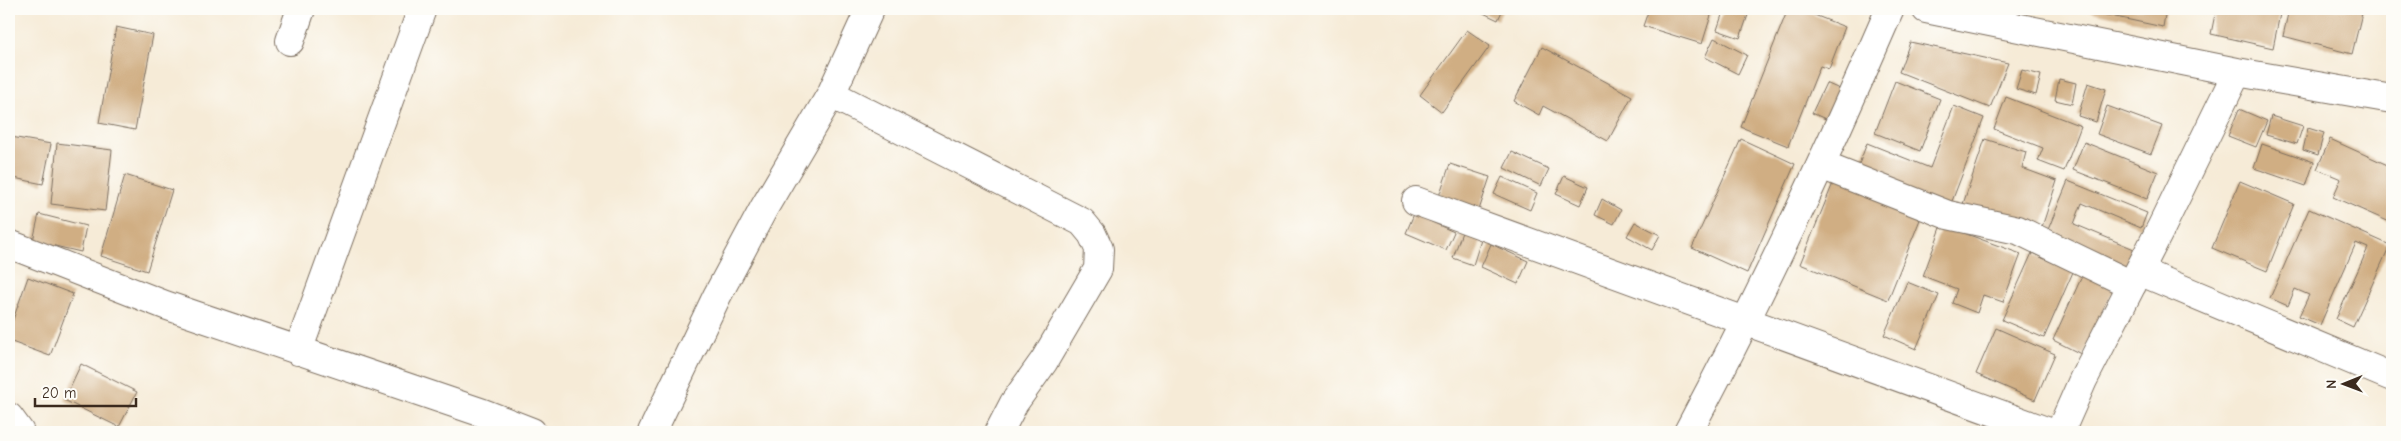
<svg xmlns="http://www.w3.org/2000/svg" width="2401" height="441" font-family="'Comic Neue',sans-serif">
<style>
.building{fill:#d0ae83}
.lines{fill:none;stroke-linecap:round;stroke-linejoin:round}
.minor-casing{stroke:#7c6e5f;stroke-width:30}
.minor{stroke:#fff;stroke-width:28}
</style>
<rect width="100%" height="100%" fill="#fdfcf7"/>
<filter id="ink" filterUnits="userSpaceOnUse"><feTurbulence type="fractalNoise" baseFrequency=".02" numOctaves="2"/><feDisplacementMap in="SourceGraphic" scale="10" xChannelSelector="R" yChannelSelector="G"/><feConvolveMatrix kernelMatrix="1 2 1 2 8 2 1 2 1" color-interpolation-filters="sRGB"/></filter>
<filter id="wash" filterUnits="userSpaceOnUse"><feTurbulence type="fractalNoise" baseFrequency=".0096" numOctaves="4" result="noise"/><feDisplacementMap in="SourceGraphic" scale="20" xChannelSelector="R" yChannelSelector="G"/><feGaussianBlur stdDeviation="1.12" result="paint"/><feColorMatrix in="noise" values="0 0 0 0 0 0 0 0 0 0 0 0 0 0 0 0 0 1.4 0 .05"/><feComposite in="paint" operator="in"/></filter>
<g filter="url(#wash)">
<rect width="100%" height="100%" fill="#f6ebd7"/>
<g id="blocks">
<path class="building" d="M1475,9h28l-5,11z
M1649,9h64l-11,35 -59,-18z
M1724,9l24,6 -8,23 -23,-8z
M1788,9h11l46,18 -16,42 -9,-3 -32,80 -47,-19z
M2078,9h88l-3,18z
M2216,9h65l-8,39 -62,-14z
M2289,9h74l-11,45 -69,-18z
M116,27l37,8 -18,95 -36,-7z
M1467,30l23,16 -48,66 -22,-17z
M1714,38l33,17 -9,19 -33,-17z
M1910,42l98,21 -18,45 -91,-36z
M1542,47l90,49 -24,45 -65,-35 -4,9 -25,-14z
M2022,70l19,5 -5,20 -20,-6z
M2059,79l17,4 -4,21 -17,-4z
M1895,81l45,18 -20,52 -45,-18z
M1826,83l18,8 -14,30 -18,-8z
M2088,83l18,6 -10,33 -18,-6z
M2006,97l75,29 -17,45 -26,-10 5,-13 -49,-19z
M1954,106l30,12 -35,91 -93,-37 11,-29 63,25z
M2107,106l55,20 -11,28 -54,-20z
M2239,109l28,12 -11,26 -28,-11z
M2271,116l32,10 -6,18 -31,-9z
M2308,128l16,5 -6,22 -15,-5z
M11,137l40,7 -8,40 -34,-7z
M1741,139l54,25 -48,109 -55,-25z
M1985,139l41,13 -4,16 35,13 -17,52 -78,-26z
M2330,139l62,28v56l-59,-26 8,-18 -24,-10z
M2084,142l74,30 -11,27 -74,-29z
M57,143l55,7 -7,61 -54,-7z
M2262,144l52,18 -8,24 -52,-18z
M1512,152l37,17 -8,17 -37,-18z
M1450,164l40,13 -12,36 -40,-14z
M125,175l47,15 -25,81 -46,-15z
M1564,176l24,11 -8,18 -24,-11z
M1836,176l87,36 -35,88 -88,-36z
M1502,177l35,16 -7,17 -36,-16z
M2068,181l79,32 -6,15 -59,-25 -8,21 60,25 -9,21 -80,-33z
M2240,181l54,23 -27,67 -55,-23z
M1602,199l19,11 -7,14 -19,-9z
M2309,209l81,36 -37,82 -17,-8 32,-71 -12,-5 -36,82 -21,-9 10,-21 -14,-6 -7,17 -18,-8z
M39,214l47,12 -5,26 -48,-11z
M1414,214l40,18 -8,18 -40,-17z
M1635,222l25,13 -8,15 -25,-14z
M1942,225l79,29 -18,48 -20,-7 -6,18 -25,-10 5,-14 -34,-13z
M1462,232l19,8 -8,25 -20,-7z
M1491,244l37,17 -10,23 -37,-17z
M2032,253l41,19 -29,66 -42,-18z
M2083,274l31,15 -31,66 -30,-15z
M28,277l45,17 -23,62 -41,-15v-10z
M1907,282l32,13 -23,54 -32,-14z
M1996,328l59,26 -20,46 -59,-26z
M81,364l56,28 -18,35 -55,-27z"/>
</g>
</g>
<g filter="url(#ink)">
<use href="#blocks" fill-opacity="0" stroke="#7c6e5f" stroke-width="1"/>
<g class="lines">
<g class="minor-casing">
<path id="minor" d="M1926,9l311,63 155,27
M290,41l11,-32
M831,94l251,128 10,12 7,15 -1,20 -54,92 -30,42 -15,29
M1821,165l127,50 70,15 114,55
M1416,201l633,231
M9,244l156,61 318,108 49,19
M2139,271l253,106
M298,351l124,-342
M9,417l11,15
M652,432l65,-136 47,-88 67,-114 39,-85
M1688,432c74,-138 140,-279 202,-423
M2060,432l23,-52 79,-154 75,-154"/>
</g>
<use href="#minor" class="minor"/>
</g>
</g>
<rect width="2401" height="441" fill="none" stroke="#fdfcf7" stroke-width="30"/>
<g transform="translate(2344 384) rotate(269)" stroke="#fdfcf7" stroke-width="4" paint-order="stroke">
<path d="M0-4L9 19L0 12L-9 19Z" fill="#3b2a1e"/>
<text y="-8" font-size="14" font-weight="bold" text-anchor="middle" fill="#3b2a1e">N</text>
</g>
<path d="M35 398v8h101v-8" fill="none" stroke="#3b2a1e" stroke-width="2.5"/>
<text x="42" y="398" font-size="15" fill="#3b2a1e" stroke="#fdfcf7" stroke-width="4" paint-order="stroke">20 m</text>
</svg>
